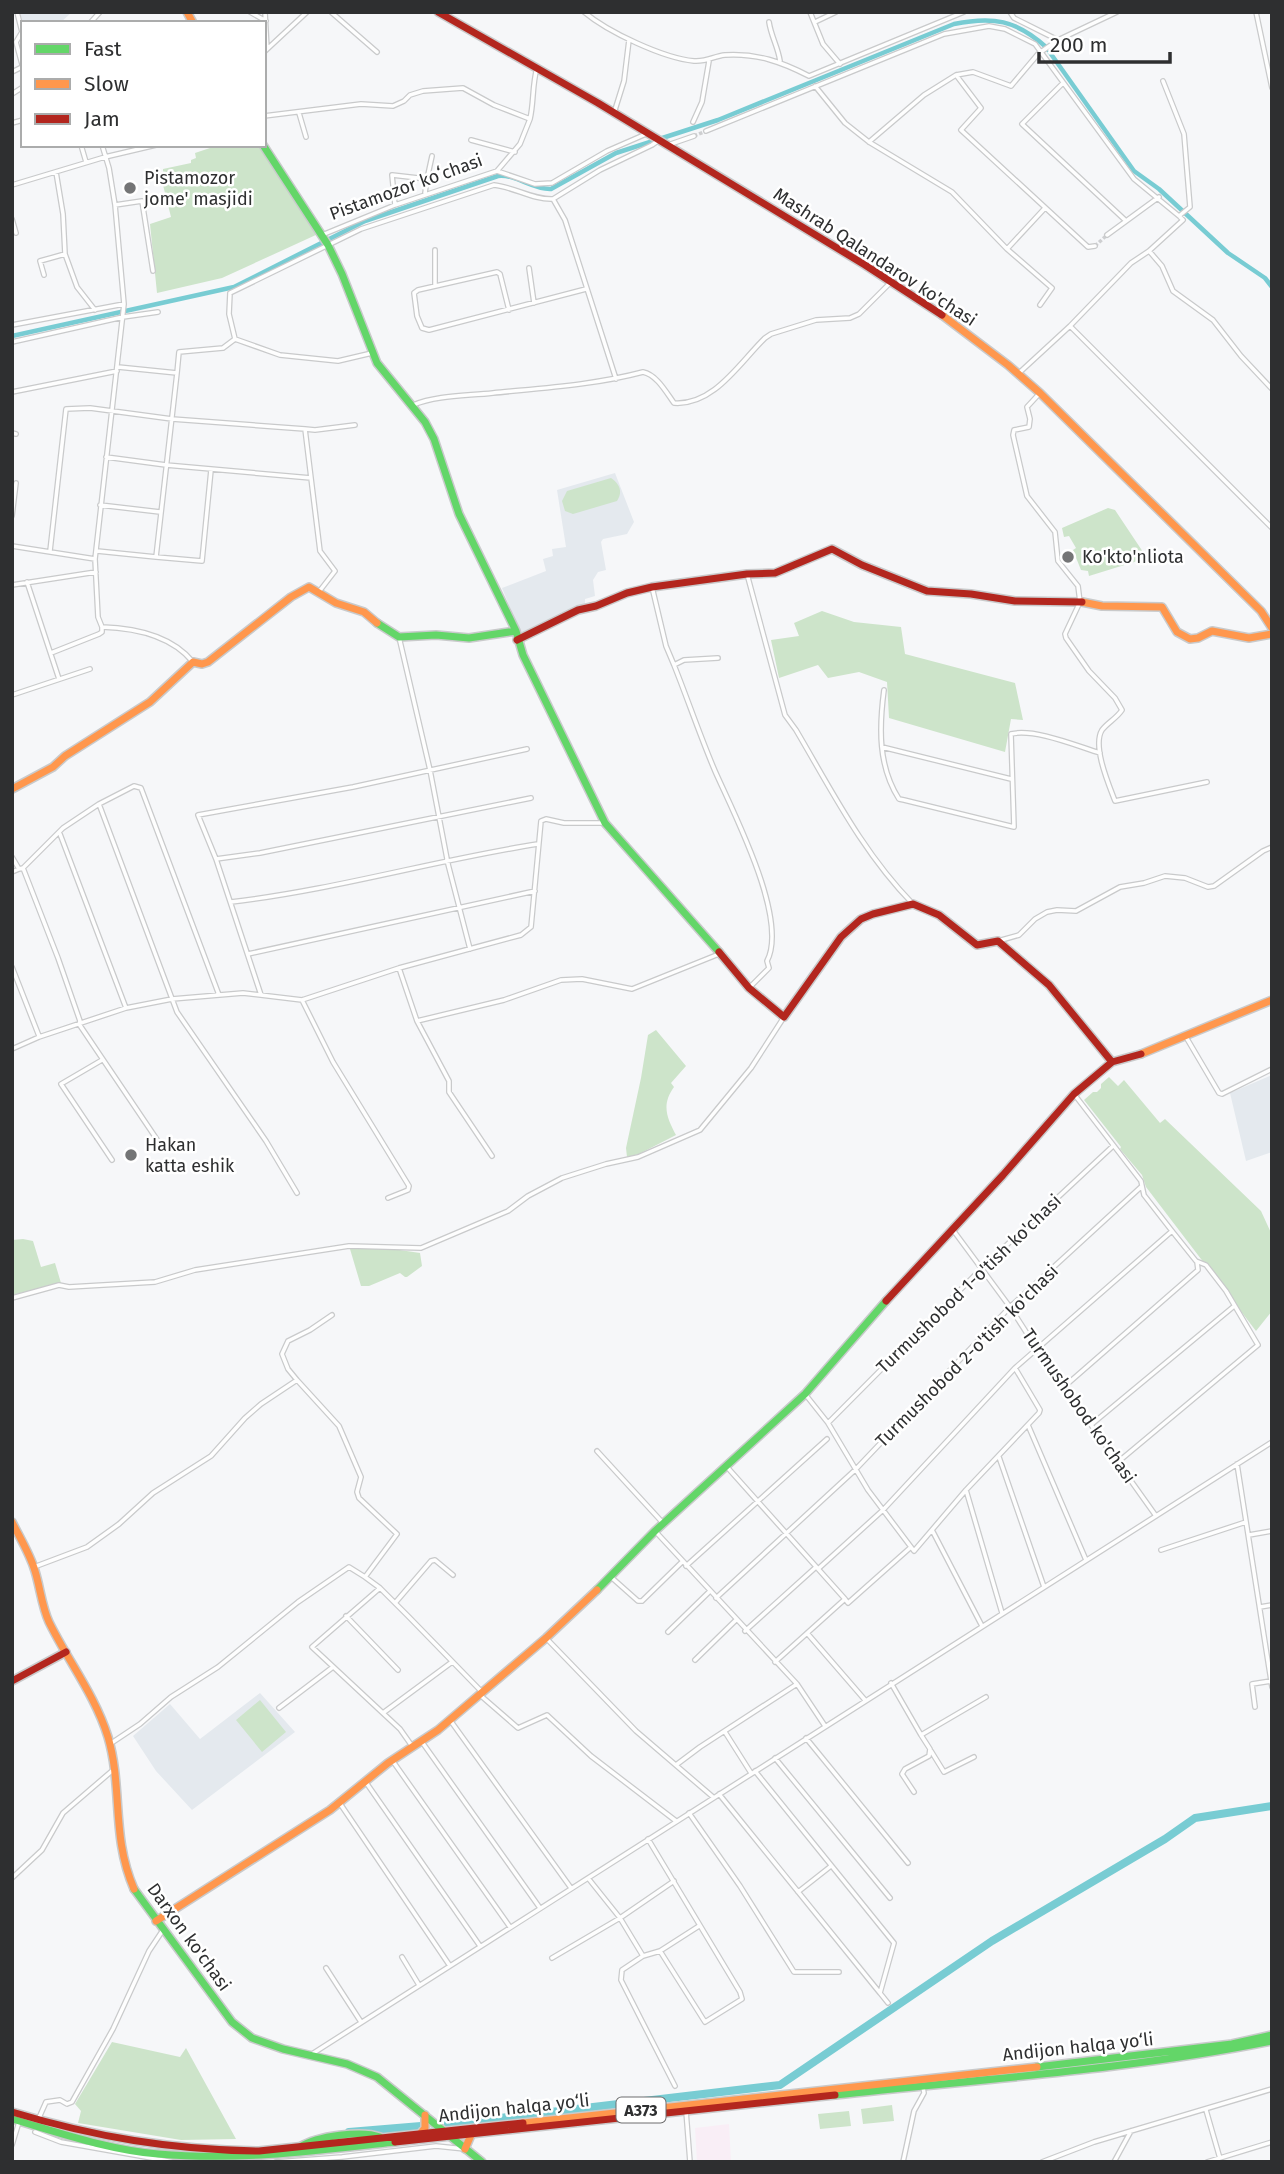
<svg xmlns="http://www.w3.org/2000/svg" width="1284" height="2174" font-family="'Fira Sans',sans-serif">
<style>
.industrial{fill:#f9eef6}
.built{fill:#e4e9ee}
.green{fill:#cde4ca}
.lines{fill:none;stroke-linecap:round;stroke-linejoin:round}
.canal{stroke:#78ccd3;stroke-width:4.5}
.river{stroke:#78ccd3;stroke-width:8}
.street-tunnel{stroke:#cecfd1;stroke-width:3.5;stroke-dasharray:3.5 2;stroke-linecap:butt}
.street-casing{stroke:#c9cacb;stroke-width:6}
.fast-casing{stroke:#c9cacb;stroke-width:10}
.slow-casing{stroke:#c9cacb;stroke-width:10}
.jam-casing{stroke:#c9cacb;stroke-width:10}
.street{stroke:#fefefe;stroke-width:3.5}
.fast{stroke:#63d668;stroke-width:7}
.slow{stroke:#ff974d;stroke-width:7}
.jam{stroke:#b3261e;stroke-width:7}
.poi-dot{fill:#747576;stroke:#fff;stroke-width:2.5}
.labels{text-anchor:middle;dominant-baseline:central;stroke-width:5;stroke-linejoin:round;paint-order:stroke}
.shield{fill:#fff;stroke:#6d6d6e;stroke-width:2}
.shield-label{font-size:16px;font-weight:bold;fill:#2e2f30}
.poi-label{font-size:18px;fill:#2e2f30;stroke:#fff;text-anchor:start}
.street-label{font-size:18px;fill:#2e2f30;stroke:#fff}
</style>
<rect width="100%" height="100%" fill="#f6f7f9"/>
<path class="industrial" d="M729,2124l2,38h-34l-2,-34z"/>
<path class="built" d="M20,12h52l-12,11 -37,1z
M615,473l19,49 -7,12 -24,5 -2,3 5,28 -8,2 -5,8 2,16 -10,3v8l-8,-1 -56,29 -19,-47 44,-17 -3,-12 10,-3 -1,-7 14,-2 -9,-57z
M1272,1075v77l-26,9 -16,-68z
M260,1693l35,39 -103,78 -36,-39 -23,-35 37,-32 30,35z"/>
<path class="green" d="M219,145h39l60,89 -96,44 -65,15 -7,-69 21,-7 -11,-44 3,-1v-3l28,-6v-3l5,-2 -1,-5z
M611,478c9,6 12,14 6,23l-44,13 -8,-3 -3,-10 5,-10z
M1108,508l7,2 32,48 -58,18 -1,-5 -7,-1 -8,-20 3,-2 -7,-12 -5,1 -2,-9z
M822,611l32,11 47,5 4,27 110,29 8,37 -12,-1 -6,33 -116,-34 -2,-36 -28,-10 -31,6 -10,-13 -39,13 -8,-38 28,-4 -5,-13z
M656,1030l30,36 -15,17 3,4c-13,18 -7,31 2,48l-37,19 -12,3 -1,-9 15,-70 7,-43z
M1109,1077l9,9 6,-6 36,43 5,-4 96,92 11,24v76l-16,20 -110,-144 -4,-12 -22,-26 1,-2 -37,-47 9,-8h4l4,-4v-4z
M23,1239l10,2 8,26 14,-4 6,20 -49,12v-55z
M350,1249h43l27,4 2,13 -15,11h-2l-5,-4 -31,13h-8z
M260,1700l26,32 -24,20 -26,-32z
M112,2042l68,15 6,-9 50,91 -55,1 -103,-17 3,-12 -6,-7z
M892,2105l2,16 -31,3 -2,-15z
M849,2111l2,15 -31,3 -2,-15z"/>
<g class="lines">
<path class="canal" d="M12,336l222,-49 131,-66 133,-45c18,-2 35,14 53,13l65,-36 102,-33 236,-96c39,-8 62,-4 92,23l88,124 25,18 69,64 37,25 7,9"/>
<path class="river" d="M448,2124l332,-39 212,-144 173,-102 30,-21 77,-12
M349,2132l72,-6"/>
<path class="street-tunnel" d="M694,136l12,-5
M1095,246l12,-11"/>
<g class="street-casing">
<path id="street" d="M17,12l5,20 -6,10 7,26
M250,12l16,9
M265,12l2,37
M331,12l46,40
M584,12c24,20 79,46 110,49 13,1 20,-5 31,-6 32,-2 57,7 84,21l155,-64
M810,12l13,32 17,20
M1010,12l4,6 44,22 59,-28
M1256,12l16,76
M769,22c2,14 9,25 11,39
M815,22l21,-10
M90,23l10,-11
M1058,40l-20,14 -27,32 -38,-14 -17,3 25,33 -20,22 127,117 7,-1
M264,52l43,-40
M12,72l10,-5
M1063,83l-41,41 103,96
M815,86l30,37 24,19 83,50 55,57 45,39 -12,17
M12,94l11,-7
M299,113l7,24
M614,113l10,-32 5,-41
M264,116l97,-12 32,2 11,-5 6,-6 13,-4 40,-3 31,17 36,14 -10,25 -23,27 -102,34 -73,30
M530,119c4,-17 2,-34 7,-51
M693,122l9,-20 7,-41
M12,123l11,-3
M706,131l238,-97 45,-8 16,3 30,15 99,135 45,37 11,-9 -6,-73 -21,-53
M471,140l44,12
M869,142l55,-47 32,-20
M81,145l5,17
M102,145l7,23 6,37 9,99 -29,255 3,58 4,10c32,1 69,8 91,35
M668,145l26,-9
M497,171l38,13 17,-1 55,-32 39,-17
M56,172l7,42 2,40 12,33 18,23
M427,179l5,-23
M12,185l93,-28 51,-12
M115,205l27,-4 11,70
M395,205l-3,-30 35,4 -2,14
M12,219l4,14
M1107,235l52,-38
M1007,249l38,-41
M435,250v36
M1150,252l12,14 11,25 40,29 28,36 31,33
M529,268l5,35
M44,275l-4,-14 25,-7
M509,310l-9,-36 -3,-2 -79,18 -4,3 3,23 5,12 7,2 157,-41
M12,325l112,-21
M1070,326l202,202
M12,342l111,-25 35,-5
M372,353l-34,8 -58,-6 -45,-16 -6,-25 1,-21 131,-64 133,-44c20,2 39,15 59,14
M177,373l2,-21 44,-4 12,-9
M1019,373l51,-47 61,-63 18,-12 34,-31 -3,-3
M616,379l-51,-159 -12,-21 47,-29 52,-25 7,-5
M12,392l105,-21
M1039,394l-12,13 3,12 -1,8 -15,3 -1,5 14,61 28,36 3,29 20,25 2,16 -15,32 1,4 23,33 26,27 7,12c-5,8 -15,13 -20,20 -10,16 7,55 13,71l92,-19
M413,405c24,-10 54,-9 80,-12 50,-5 101,-8 150,-21 14,3 23,20 31,31 40,3 66,-41 91,-65l6,-4 45,-14 34,-2 9,-4 32,-32
M305,429l10,1 40,-5
M12,433l4,1
M106,457l60,8 145,13 9,73 15,20 -17,22
M100,505l60,7
M12,516l4,-33
M12,546l83,13
M50,551l16,-142 24,-1 82,11 133,10 6,49
M97,551l59,6 21,-184 -59,-6
M156,557l46,4 9,-91
M747,574l38,141 11,15c36,61 67,123 117,174
M27,582l32,97
M12,585l84,-13
M652,587l14,59 8,19 10,-5 34,-2
M399,637l31,133 18,94 22,85
M51,653l48,-19 3,-2v-5
M674,665c14,35 26,71 41,106 18,41 74,148 52,190l2,7 -20,20
M884,690c-5,38 -6,76 15,109l5,1 110,27 -3,-93c23,-6 66,12 89,19
M12,695l78,-26
M882,747l129,32
M99,804l35,-18 7,2 78,207
M60,834l66,174
M12,857l7,12 4,-1
M216,859l44,-6 271,-55
M12,872l7,-3
M231,902c104,-12 204,-42 307,-58
M998,941l21,-6 16,-16 12,-7 10,-2 19,1 44,-24 24,-4 21,-7 20,2 23,9 6,-1 49,-35 9,-4
M248,954l287,-63
M12,967l27,69
M399,968l18,53 87,-21 57,-20 21,-1 50,10 87,-35
M261,995l-45,-136 -18,-44 155,-28 174,-38
M302,1000l31,62 76,124 -1,4 -20,8
M417,1021l32,60v11l43,64
M1186,1037l33,56 3,1 50,-25
M12,1049l27,-12 87,-29 46,-9 71,-6 59,7 97,-32 122,-33 10,-8 10,-106 5,-2 18,4h41
M102,1060l-41,24 51,76
M1074,1094l67,87 3,14 28,36 24,30 10,4 20,26 32,54 -140,117
M162,1147l-83,-123 1,-3 -22,-63 -35,-90 40,-40 36,-24 78,208 89,129 31,52
M953,1230l57,77 27,42 119,167
M12,1298l47,-13 10,2 86,-5 40,-12 154,-24 72,2 87,-37 20,-15 34,-18 44,-14 32,-7 62,-27 51,-62 33,-51
M297,1380l42,46 22,51 -4,15 2,6 38,36 -32,43 15,11 28,28 74,76
M1065,1386l133,-116 -1,-8
M805,1394l23,29 40,67 46,61 52,-61 73,-77 1,-3 -25,-42
M828,1423l154,-155 131,-122
M1092,1424l141,-117
M1028,1425l58,135
M597,1451l66,72
M999,1457l45,130
M1237,1464l35,223
M727,1467l118,132
M966,1490l36,123
M932,1530l50,96
M655,1531l142,153 28,42
M1249,1535l23,-4
M1161,1550l85,-28
M686,1566l141,-127
M34,1567l53,-20 32,-23 34,-31 58,-37 34,-38 16,-14 36,-24 -9,-11 -6,-15 6,-13 22,-11 22,-15
M818,1569l65,-59 132,-142 157,-137
M611,1577l27,24h4l41,-40
M380,1588l-68,59 88,82 12,17
M716,1598l139,-128 155,-163 132,-121
M395,1603l36,-42 4,-1 18,15
M1260,1607l12,-2
M346,1616l52,54
M745,1631l71,-64
M668,1632l41,-40
M807,1633l58,67
M546,1638l90,93 77,66
M695,1660l41,-40
M775,1662l70,-63 3,4 63,-56
M891,1683l30,52 65,-38
M480,1695l38,33 29,-13 44,41 85,65
M1255,1707l-3,-23 19,-3
M279,1708l54,-41
M383,1713l69,-51
M450,1720l121,168
M725,1732l26,41
M806,1738l102,125
M422,1742l118,166
M110,1744l30,-20 31,-27 47,-30 80,-65 51,-35 16,10
M931,1751l13,21 30,-15
M775,1758l115,140
M392,1760l118,167
M676,1765l24,-18 97,-63
M755,1771l139,172 -14,50 8,10
M365,1781l115,165
M914,1792l-12,-18 3,-5 24,-13 1,-7 -9,-14
M719,1794l161,199
M339,1802l111,164
M689,1813l51,73 54,86h45
M648,1839l92,153 2,7 -37,23 -45,-71
M12,1878l30,-28 21,-37 50,-43
M588,1878l32,40 23,38 -21,14 -1,10 54,106
M798,1892l33,-26
M643,1956l17,-5 39,-25
M402,1957l17,28
M552,1958l68,-40 54,-37
M326,1968l35,54
M312,2054l960,-612
M1206,2110l15,52
M686,2111l4,51
M38,2120l8,-18 14,-2 7,4 5,-2 41,-73 36,-78 14,-21
M35,2132l26,10 113,20
M12,2145l7,-23
M276,2162l66,-5 94,-11 29,3
M903,2162l11,-51 10,-18 -1,-6
M1042,2162l52,-20 178,-53
M1114,2162l17,-31
M1207,2162l65,-20"/>
</g>
<g class="fast-casing">
<path id="fast" d="M263,145l65,100 14,29 35,89 48,59 9,17 25,75 57,117
M377,623l22,14 37,-2 33,3 47,-7 7,24 82,168 114,129
M597,1590l58,-59 150,-137 81,-93
M134,1889l98,133 20,16 31,11 64,15 30,13 105,85
M1037,2067l195,-23 40,-9
M835,2095c146,-16 294,-25 437,-54
M12,2119c48,14 97,31 146,35 81,7 157,-3 237,-12
M300,2147c17,-11 62,-17 80,-10"/>
</g>
<g class="slow-casing">
<path id="slow" d="M187,12l6,11
M942,315l66,50 32,28 221,218 11,17
M1082,602l20,4 60,1 15,25 13,7 8,-1 14,-7 37,7 23,-4
M12,789l41,-22 12,-11 85,-54 43,-40 9,2 6,-2 83,-65 18,-10 27,16 28,9 13,11
M1141,1054l131,-54
M12,1522c8,16 18,32 23,49 5,16 7,36 14,51 19,39 46,73 59,115 15,51 3,99 26,152
M156,1921l174,-111 58,-47 50,-33 108,-92 51,-48
M523,2123l514,-56
M420,2134l5,-6v-13
M465,2149l6,-14"/>
</g>
<g class="jam-casing">
<path id="jam" d="M438,12l160,91 267,162 77,50
M517,640l61,-30 18,-4 31,-13 25,-6 95,-13 28,-1 57,-24 30,16 65,26 44,3 44,7 67,1
M719,952l30,36 35,29 57,-80 20,-18 12,-5 40,-10 26,11 38,30 21,-4 51,44 63,77
M886,1301l117,-126 71,-81 38,-32 29,-8
M12,1681l54,-29
M12,2112c83,25 160,38 247,39l264,-28
M395,2142l440,-47"/>
</g>
<use href="#street" class="street"/>
<use href="#fast" class="fast"/>
<use href="#slow" class="slow"/>
<use href="#jam" class="jam"/>
</g>
<g class="poi-dot">
<circle cx="130" cy="188" r="7"/>
<circle cx="1068" cy="557" r="7"/>
<circle cx="131" cy="1155" r="7"/>
</g>
<g class="labels">
<rect class="shield" x="616.5" y="2097.5" width="49" height="25" rx="5"/>
<g class="shield-label">
<text x="641" y="2110">A373</text>
</g>
<g class="poi-label">
<text x="144" y="178">Pistamozor<tspan x="144" dy="21">jome' masjidi</tspan></text>
<text x="1082" y="557">Ko'kto'nliota</text>
<text x="145" y="1145">Hakan<tspan x="145" dy="21">katta eshik</tspan></text>
</g>
<g class="street-label">
<text transform="translate(406 187) rotate(-20)">Pistamozor koʻchasi</text>
<text transform="translate(875 257) rotate(33)">Mashrab Qalandarov ko'chasi</text>
<text transform="translate(969 1284) rotate(-44)">Turmushobod 1-o'tish ko'chasi</text>
<text transform="translate(967 1356) rotate(-45)">Turmushobod 2-o'tish ko'chasi</text>
<text transform="translate(1079 1406) rotate(55)">Turmushobod ko'chasi</text>
<text transform="translate(189 1937) rotate(54)">Darxon ko'chasi</text>
<text transform="translate(1078 2047) rotate(-6)">Andijon halqa yo‘li</text>
<text transform="translate(514 2108) rotate(-6)">Andijon halqa yo‘li</text>
</g>
</g>
<rect width="1284" height="2174" fill="none" stroke="#2e2f30" stroke-width="28"/>
<rect x="21" y="21" width="245" height="126" fill="#ffffff" stroke="#abacac" stroke-width="2"/>
<rect x="35" y="44" width="35" height="10" fill="#63d668" stroke="#abacac" stroke-width="2"/>
<text x="84" y="56" font-size="21" fill="#2e2f30">Fast</text>
<rect x="35" y="79" width="35" height="10" fill="#ff974d" stroke="#abacac" stroke-width="2"/>
<text x="84" y="91" font-size="21" fill="#2e2f30">Slow</text>
<rect x="35" y="114" width="35" height="10" fill="#b3261e" stroke="#abacac" stroke-width="2"/>
<text x="84" y="126" font-size="21" fill="#2e2f30">Jam</text>
<path d="M1039 52v10h131v-10" fill="none" stroke="#2e2f30" stroke-width="3.5"/>
<text x="1050" y="52" font-size="21" fill="#2e2f30" stroke="#ffffff" stroke-width="5" paint-order="stroke">200 m</text>
</svg>
